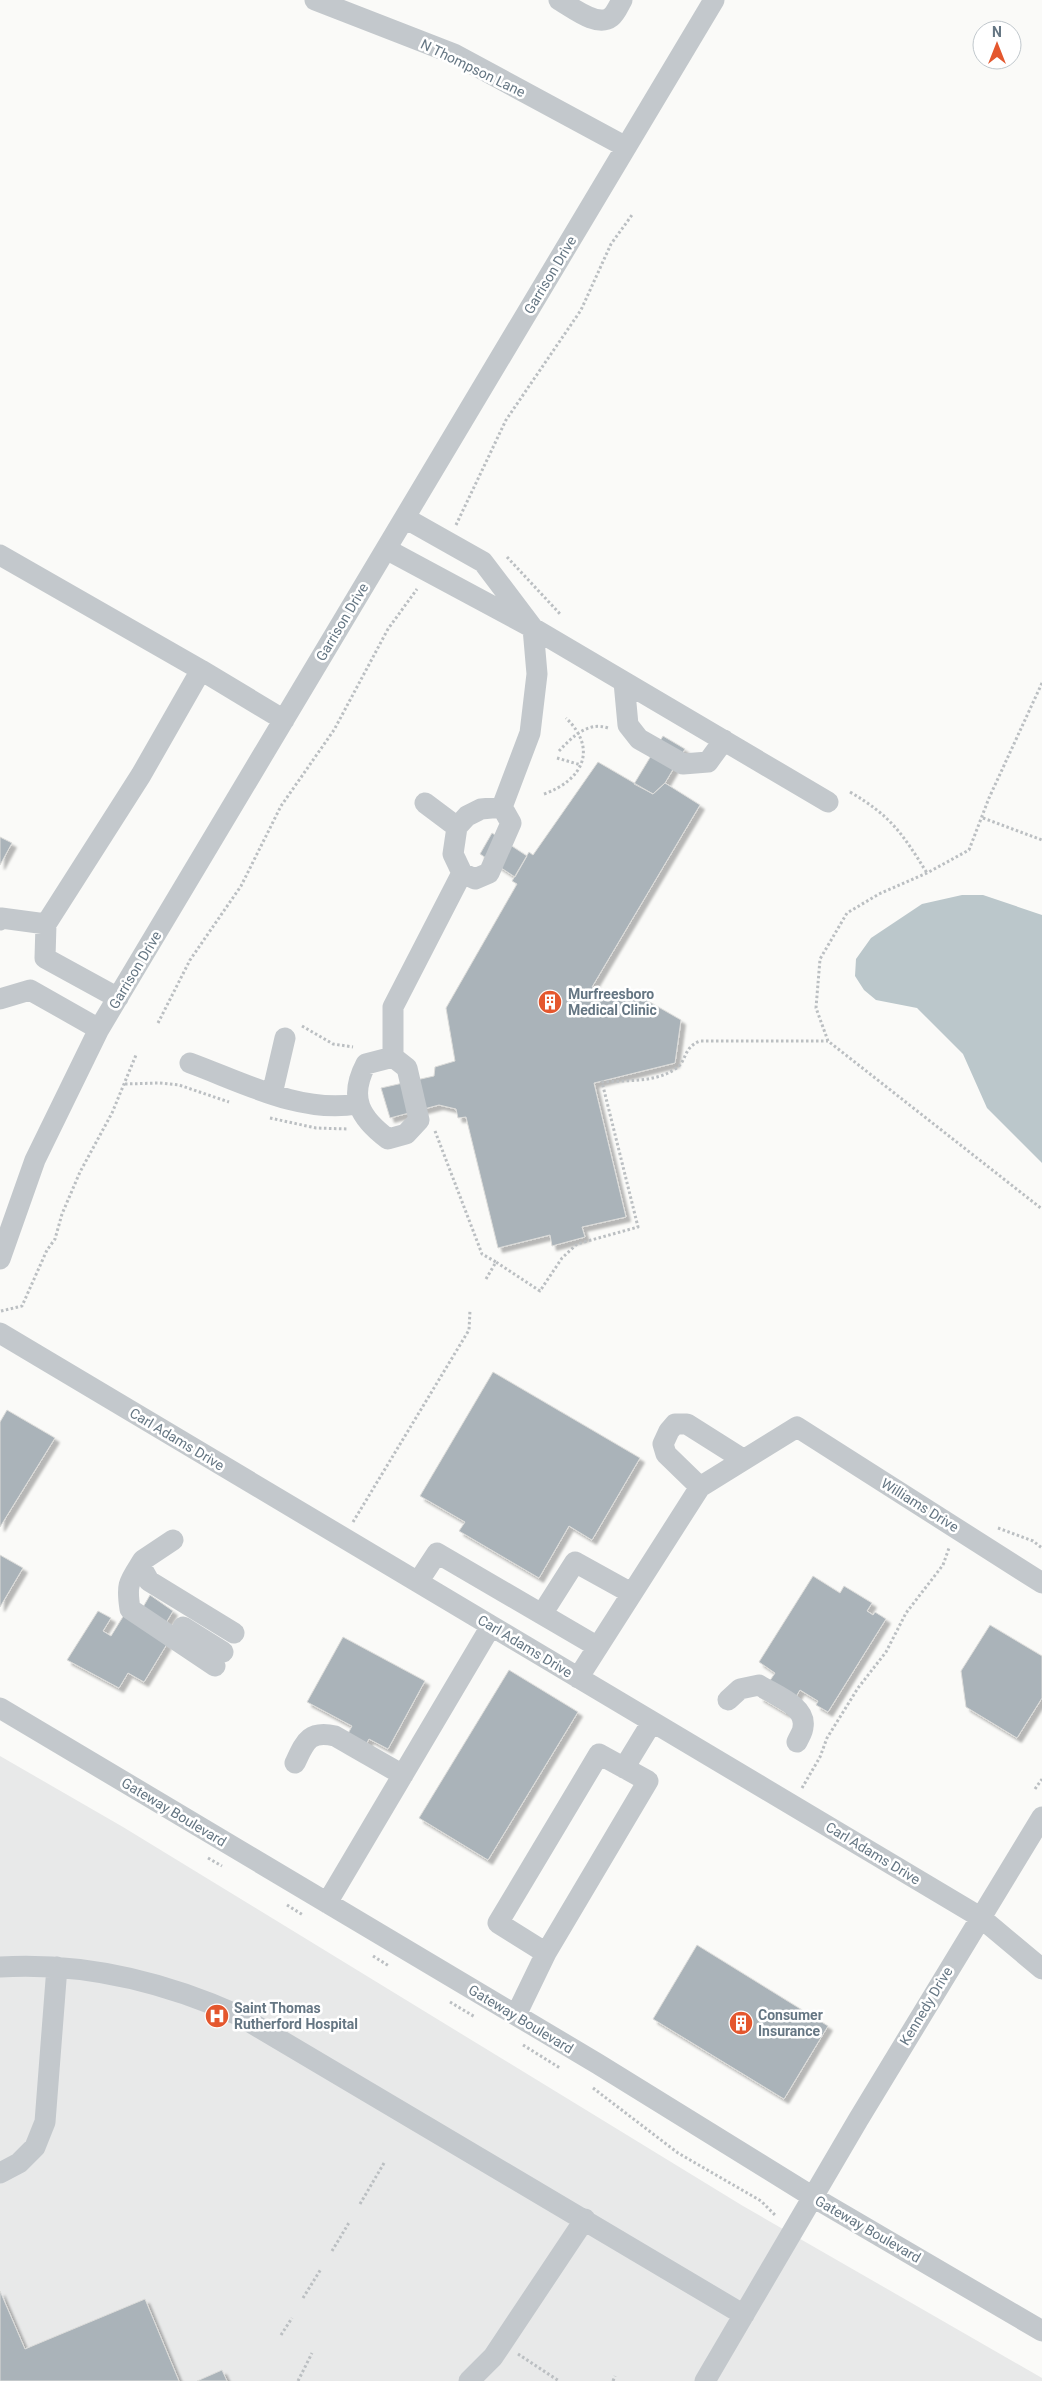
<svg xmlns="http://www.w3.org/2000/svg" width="1042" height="2381" font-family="Roboto,sans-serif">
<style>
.built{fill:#e8e9e9}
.water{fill:#bbc7cb}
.building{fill:#aab3b9;stroke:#dcdcda;filter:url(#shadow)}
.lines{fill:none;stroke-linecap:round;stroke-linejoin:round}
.path{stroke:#bbbfc2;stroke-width:3;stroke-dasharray:2.5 2.5;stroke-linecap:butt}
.minor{stroke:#c3c8cc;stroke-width:21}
.labels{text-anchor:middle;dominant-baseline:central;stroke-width:5;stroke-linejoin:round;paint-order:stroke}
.street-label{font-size:14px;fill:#657683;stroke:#fff}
.poi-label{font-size:14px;font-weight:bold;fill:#657683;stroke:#fff;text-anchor:start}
</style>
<defs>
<filter id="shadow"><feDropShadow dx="4.5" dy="4.5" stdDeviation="1" flood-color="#0004"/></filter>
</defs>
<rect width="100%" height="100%" fill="#fafaf8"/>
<path class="built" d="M0,1756l123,71 620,379 299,172v3h-1042z"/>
<path class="water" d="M962,895h21l59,20v248l-55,-55 -24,-54 -46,-46 -41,-8 -12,-10 -9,-14 1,-17 15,-21 51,-34z"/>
<path class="building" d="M663,736l22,13 -20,34 -12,11 -19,-10z
M598,762l55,32 12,-11 35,22 -108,182 12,8 23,-6 54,31 -6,43 -81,20 32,134 -44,10 3,10 -33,9 -2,-11 -52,13 -32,-131 -8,1 -2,-9 -17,-4 -49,13 -9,-30 53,-12 1,-9 20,-6 -9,-53 71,-124 -5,-3 17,-29 4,3z
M492,833l35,23 -12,21 -35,-23z
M0,837l12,6 -12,22z
M493,1372l147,86 -48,82 -23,-14 -30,52 -80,-47 6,-9 -45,-26z
M7,1410l48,28 -55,89v-105z
M0,1555l23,13 -23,39z
M813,1576l27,17 4,-7 28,17 -5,8 6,4 2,-3 11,7 -58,93 -12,-7 2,-4 -18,-11 -14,23 -27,-16 16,-24 -16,-11z
M150,1595l23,16 -16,27 10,6 -23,38 -16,-9 -9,15 -52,-28 31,-49 13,7 -8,13 8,5 13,-21 11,6z
M990,1625l52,31v42l-25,40 -51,-31 -5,-36z
M343,1637l82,44 -37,68 -19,-10 -10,18 -18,-10 11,-21 -45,-24z
M509,1670l69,42 -90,148 -69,-42z
M697,1945l131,81 -44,73 -131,-80z
M0,2291l25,58 120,-50 34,82h-179z
M222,2370l5,11h-30z"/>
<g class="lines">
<path class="path" d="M456,525l50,-105 75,-110 30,-66 21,-29
M507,557l54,58
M1042,683l-53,115 -20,52 -42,23 -48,21 -32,19 -27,46 -4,49 12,33 214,168
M559,751c13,-14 29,-30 49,-23
M557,758l24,7
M850,792c41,24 52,41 77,81
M544,794c39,-14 54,-45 22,-76
M983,818l59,22
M158,1023l32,-63 51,-74 40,-80 53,-76 54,-101 29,-40
M302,1026l31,18 20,3
M125,1084l34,-1 20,2 50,17
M270,1118l46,10 32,1
M435,1131l47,123 14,8
M486,1279l10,-17 44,29 22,-33 15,-14 61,-17 -36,-145c23,-2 53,1 73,-13 13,-8 7,-21 25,-28h128
M1,1311l21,-5 25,-56 8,-11 7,-25 18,-42 32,-59 24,-58
M353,1522l116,-192 1,-20
M998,1528l35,13 9,7
M802,1788l18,-31 7,-19 31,-50 28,-36 20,-39 37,-48 6,-17
M1035,1789l7,-10
M208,1858l14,8
M287,1905l16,10
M373,1956l16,10
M450,2002l25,15
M523,2045l37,23
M593,2088l85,65 83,48 14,14
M360,2204l24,-41
M332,2251l18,-30
M303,2298l18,-29
M281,2335l11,-17
M518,2354l41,27
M298,2381l14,-28
M613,2381l2,-5"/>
<path class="minor" d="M315,0l139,54 172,93
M559,0c13,7 38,28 52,17 5,-4 8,-12 11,-17
M405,518l78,44 50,66 4,46 -7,59 -28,74 9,16 -22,50 -14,6 -13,-6 -9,-19 4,-27 10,-11 14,-7 21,-2
M386,549l147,79 295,174
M0,555l201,115 -60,105 -95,149 -1,34 73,40
M201,670l83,50
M624,682l4,43 11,14 44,25 25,-2 16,-22
M425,803l32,24
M0,920l1,-2 45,6
M0,999l30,-9 69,39
M393,1057l-27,7c-18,34 -6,54 22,75l18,-5 13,-14 -12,-52 -14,-11v-50l69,-134
M190,1063c52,19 111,51 167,41
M272,1094l13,-56
M0,1259l35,-99 64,-131 615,-1029
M0,1333l980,584 62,52
M700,1487l-34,-33 -3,-10 6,-13 6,-7h12l57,36
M173,1540l-30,20c-14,22 -17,23 -13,49l85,57
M140,1565l9,16 85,52
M418,1582l19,-29 161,94
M542,1614l33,-52 56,31
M183,1627l40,25
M578,1678l122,-191 97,-60 245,156
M728,1700l12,-11 19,-4c14,9 48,21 44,42 0,5 -4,10 -6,15
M0,1708l598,356 215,133 229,134
M295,1763c10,-21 14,-33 40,-27l68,39
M624,1768l28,-46
M327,1903l164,-277
M0,1967c84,-5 162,14 238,48l506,300
M516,2015l30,-62 102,-172 -49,-27 -101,169 48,30
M0,2173l19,-10 16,-16 10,-25 12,-155
M469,2381l24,-24 92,-138
M705,2381l153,-261 184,-303"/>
</g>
<defs>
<g id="building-disc" transform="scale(1.25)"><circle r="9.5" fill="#e4572e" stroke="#fff"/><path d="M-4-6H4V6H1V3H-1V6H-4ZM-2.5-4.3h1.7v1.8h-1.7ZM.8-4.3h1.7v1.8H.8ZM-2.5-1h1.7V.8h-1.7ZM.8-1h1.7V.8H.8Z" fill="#fff"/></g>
<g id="hospital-disc" transform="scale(1.25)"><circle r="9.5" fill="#e4572e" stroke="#fff"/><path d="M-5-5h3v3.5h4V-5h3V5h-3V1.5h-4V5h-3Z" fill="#fff"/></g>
</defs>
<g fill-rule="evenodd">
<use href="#building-disc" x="550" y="1002"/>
<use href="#hospital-disc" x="217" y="2016"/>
<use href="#building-disc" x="741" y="2023"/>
</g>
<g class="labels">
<g class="street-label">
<text transform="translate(473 68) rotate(26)">N Thompson Lane</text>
<text transform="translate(550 275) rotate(-59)">Garrison Drive</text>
<text transform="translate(342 622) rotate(-59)">Garrison Drive</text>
<text transform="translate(135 970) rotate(-59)">Garrison Drive</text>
<text transform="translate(177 1439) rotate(31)">Carl Adams Drive</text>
<text transform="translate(920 1505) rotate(32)">Williams Drive</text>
<text transform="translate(525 1646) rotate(31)">Carl Adams Drive</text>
<text transform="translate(174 1812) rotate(31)">Gateway Boulevard</text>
<text transform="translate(873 1853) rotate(31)">Carl Adams Drive</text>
<text transform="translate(926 2006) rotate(-59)">Kennedy Drive</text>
<text transform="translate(521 2019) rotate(31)">Gateway Boulevard</text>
<text transform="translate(868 2229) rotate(30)">Gateway Boulevard</text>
</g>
<g class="poi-label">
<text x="568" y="994">Murfreesboro<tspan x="568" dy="16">Medical Clinic</tspan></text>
<text x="234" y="2008">Saint Thomas<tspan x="234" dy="16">Rutherford Hospital</tspan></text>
<text x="758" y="2015">Consumer<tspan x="758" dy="16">Insurance</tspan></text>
</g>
</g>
<g transform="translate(997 45)"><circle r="24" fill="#ffffff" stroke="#c1c8cd"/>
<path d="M0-4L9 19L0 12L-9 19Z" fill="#e4572e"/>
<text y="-8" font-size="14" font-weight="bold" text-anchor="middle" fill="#657683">N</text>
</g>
</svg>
